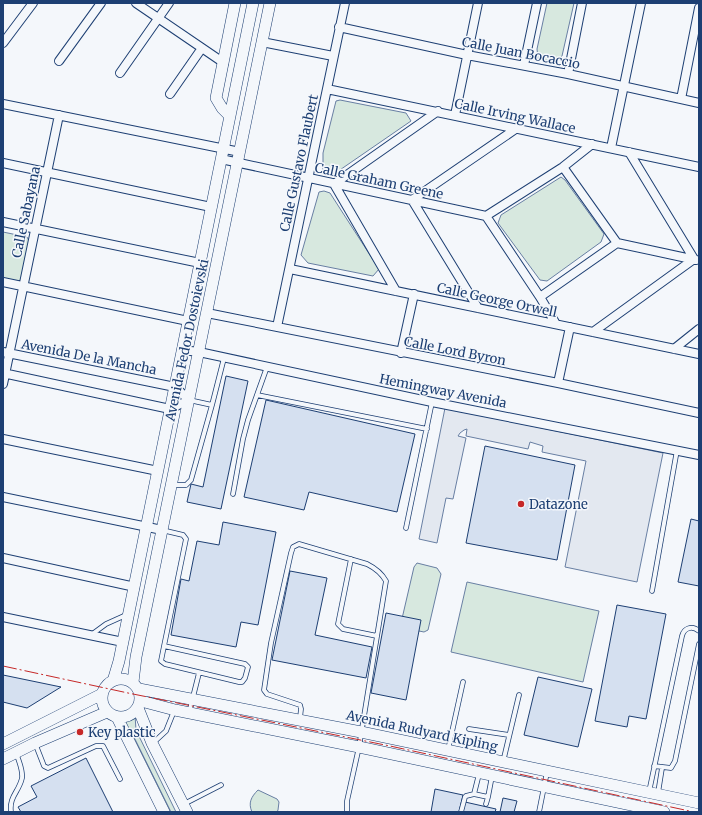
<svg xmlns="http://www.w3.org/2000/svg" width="702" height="815" font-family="Merriweather,serif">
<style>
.green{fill:#d7e8df;stroke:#687fa3}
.parking{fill:#e3e8f0;stroke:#687fa3}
.building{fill:#d5e0f0;stroke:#1d3f73}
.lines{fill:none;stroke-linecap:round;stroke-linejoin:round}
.lane-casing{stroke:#1d3f73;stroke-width:5.5}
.street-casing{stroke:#1d3f73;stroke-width:10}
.secondary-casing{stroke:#1d3f73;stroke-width:12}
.lane{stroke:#f4f7fb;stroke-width:4}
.street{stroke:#f4f7fb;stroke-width:8}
.secondary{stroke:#f4f7fb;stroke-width:11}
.power{stroke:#c62828;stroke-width:1;stroke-dasharray:14 3 2 3;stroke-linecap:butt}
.poi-dot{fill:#c62828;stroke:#f4f7fb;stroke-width:1.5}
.labels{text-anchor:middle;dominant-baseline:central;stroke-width:3;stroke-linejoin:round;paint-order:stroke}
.street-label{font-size:13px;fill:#1d3f73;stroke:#f4f7fb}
.poi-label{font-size:13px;fill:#1d3f73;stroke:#f4f7fb;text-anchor:start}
</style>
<rect width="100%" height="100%" fill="#f4f7fb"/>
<path class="green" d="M547,3h27l-12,53 -6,6 -18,-3 -1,-10z
M340,100l66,13 5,8 -77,53 -11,-3v-18l13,-52z
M561,177l4,3 39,54 -3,8 -54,39 -7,-1 -42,-57 3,-8z
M324,191l6,2 49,76 -6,7 -65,-13 -7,-8 18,-63z
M3,232l24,5 2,4 -8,39 -3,2 -15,-3z
M417,563l20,5 4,6 -13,56 -4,2 -20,-4 -3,-5 13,-56z
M467,582l132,29 -16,71 -132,-30z
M135,715l1,15 40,82h-5l-40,-81 -9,-11 7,-1z
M258,790l19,9 2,3 -1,8 -1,2h-25c-4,-9 -1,-15 6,-22z"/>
<path class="parking" d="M445,408l218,45 -26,129 -72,-15 21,-106 -44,-9 1,-6 -13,-4 -2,7 -62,-13 1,-7 -3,1 -4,3 -2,3 8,2 -13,61 -7,-1 -9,45 -18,-4z"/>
<path class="building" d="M226,376l22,5 -27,128 -34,-7 4,-18 12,3z
M266,400l149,34 -18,78 -88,-20 -5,18 -60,-13z
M485,446l90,19 -18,95 -91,-17z
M691,519l8,2v65l-21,-4z
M223,522l53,10 -18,93 -17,-3 -5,25 -65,-12 10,-56 8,2 8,-40 22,4z
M290,571l37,7 -12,57 57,12 -6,31 -94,-18z
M617,605l49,9 -20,105 -17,-3 -2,11 -32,-6z
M386,613l35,7 -15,80 -35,-7z
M3,675l58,12 -34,21 -24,-6z
M538,677l54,12 -14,58 -54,-12z
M86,758l27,54h-92l-3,-5 19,-10 -6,-11z
M435,789l28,6 -4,17h-28z
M503,798l14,3 -3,11h-14z
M465,802l31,7 -1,3h-32z"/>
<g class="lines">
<g class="lane-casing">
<path id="lane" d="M257,395l170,34
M212,405l12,-47
M172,485h14l5,-5 21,-75 -23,-5
M233,494l10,-55 5,-19 19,-53
M406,528l26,-126
M162,530l21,5 3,4 -22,107
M351,559l-13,65 5,5 34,7
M652,591l25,-141
M91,635l15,-11 20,-9
M164,646l81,18 3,3 -3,11 -3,4h-3l-74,-18 -4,-3z
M189,713l10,-40
M300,718l1,-9 -1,-4 -33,-11 -3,-4 7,-47 20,-90 2,-6 6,-3 68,20c8,4 14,8 19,17l-27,166 -12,54v11
M469,729l40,6
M35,743l9,23 4,2 48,-22h7l17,33
M153,743l13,-12 8,-20
M448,750l15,-68
M503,762l16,-67
M654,766l17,2 4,-7 24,-117
M649,792l33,-156c2,-8 10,-11 17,-5
M658,793l4,-25
M474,794l14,3 4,-21
M184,804l37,-19
M486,804l2,-7
M11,812c-2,-16 8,-20 11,-34 1,-8 -3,-17 -6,-25
M461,812l4,-15 1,-1 8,-2 5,-20
M539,812l8,-40"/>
</g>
<g class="street-casing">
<path id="street" d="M136,3l88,60
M339,27l128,28 101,19 131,29
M262,42l71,14
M3,43l30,-40
M59,61l42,-58
M524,65l13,-62
M120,73l49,-70
M568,74l14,-71
M327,89l372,78
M170,94l32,-46
M681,99l18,-91
M3,104l237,48
M455,115l23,-112
M611,148l30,-145
M221,159l265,57 54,81 16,27
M3,163l208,44
M563,167l54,76 79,17
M486,216l77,-49 29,-23
M3,222l197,41
M290,269l409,85
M3,282l185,39
M396,291l-62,-107 104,-73
M540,297l77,-54
M478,308l-66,-108 105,-72
M207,313l351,70 141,30
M277,327l68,-324
M593,332l101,-73 -65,-107
M674,349l25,-20
M182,350l17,2 233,50 267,53
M3,352l172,35 14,13 -19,9 -167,-36
M401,353l13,-59
M558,383l12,-56
M3,384l56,-269
M3,439l155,32
M3,497l159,33
M3,558l132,29
M3,617l120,25"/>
</g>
<g class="secondary-casing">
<path id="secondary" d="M230,116l-8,-8 -6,-10 19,-95
M102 698a19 19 0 1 1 38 0a19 19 0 1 1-38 0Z
M113,681l6,-20 134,-658
M133,682l3,-25 134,-654
M139,689l222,43 338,71
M141,701l34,9 184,37 305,65
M138,708l14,35 35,69
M117,717l47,95
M3,744l99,-50
M3,759l32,-16 72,-31"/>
</g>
<use href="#lane" class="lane"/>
<use href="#street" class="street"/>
<use href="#secondary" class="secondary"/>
<path class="power" d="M3,666l125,27 262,53 304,66"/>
</g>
<g class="poi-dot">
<circle cx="521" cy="504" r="4"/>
<circle cx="80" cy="732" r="4"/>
</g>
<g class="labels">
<g class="street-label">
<text transform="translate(521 53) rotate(11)">Calle Juan Bocaccio</text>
<text transform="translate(515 116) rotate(12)">Calle Irving Wallace</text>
<text transform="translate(299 163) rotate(-78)">Calle Gustavo Flaubert</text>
<text transform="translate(379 181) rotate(12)">Calle Graham Greene</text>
<text transform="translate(26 212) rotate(-78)">Calle Sabayana</text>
<text transform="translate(497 300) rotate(12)">Calle George Orwell</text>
<text transform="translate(187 340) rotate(-78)">Avenida Fedor Dostoievski</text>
<text transform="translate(455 351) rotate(11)">Calle Lord Byron</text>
<text transform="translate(89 357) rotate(11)">Avenida De la Mancha</text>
<text transform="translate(443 391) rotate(11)">Hemingway Avenida</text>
<text transform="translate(422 731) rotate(12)">Avenida Rudyard Kipling</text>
</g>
<g class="poi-label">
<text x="529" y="504">Datazone</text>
<text x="88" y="732">Key plastic</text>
</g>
</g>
<rect width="702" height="815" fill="none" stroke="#1d3f73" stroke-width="8"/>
</svg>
